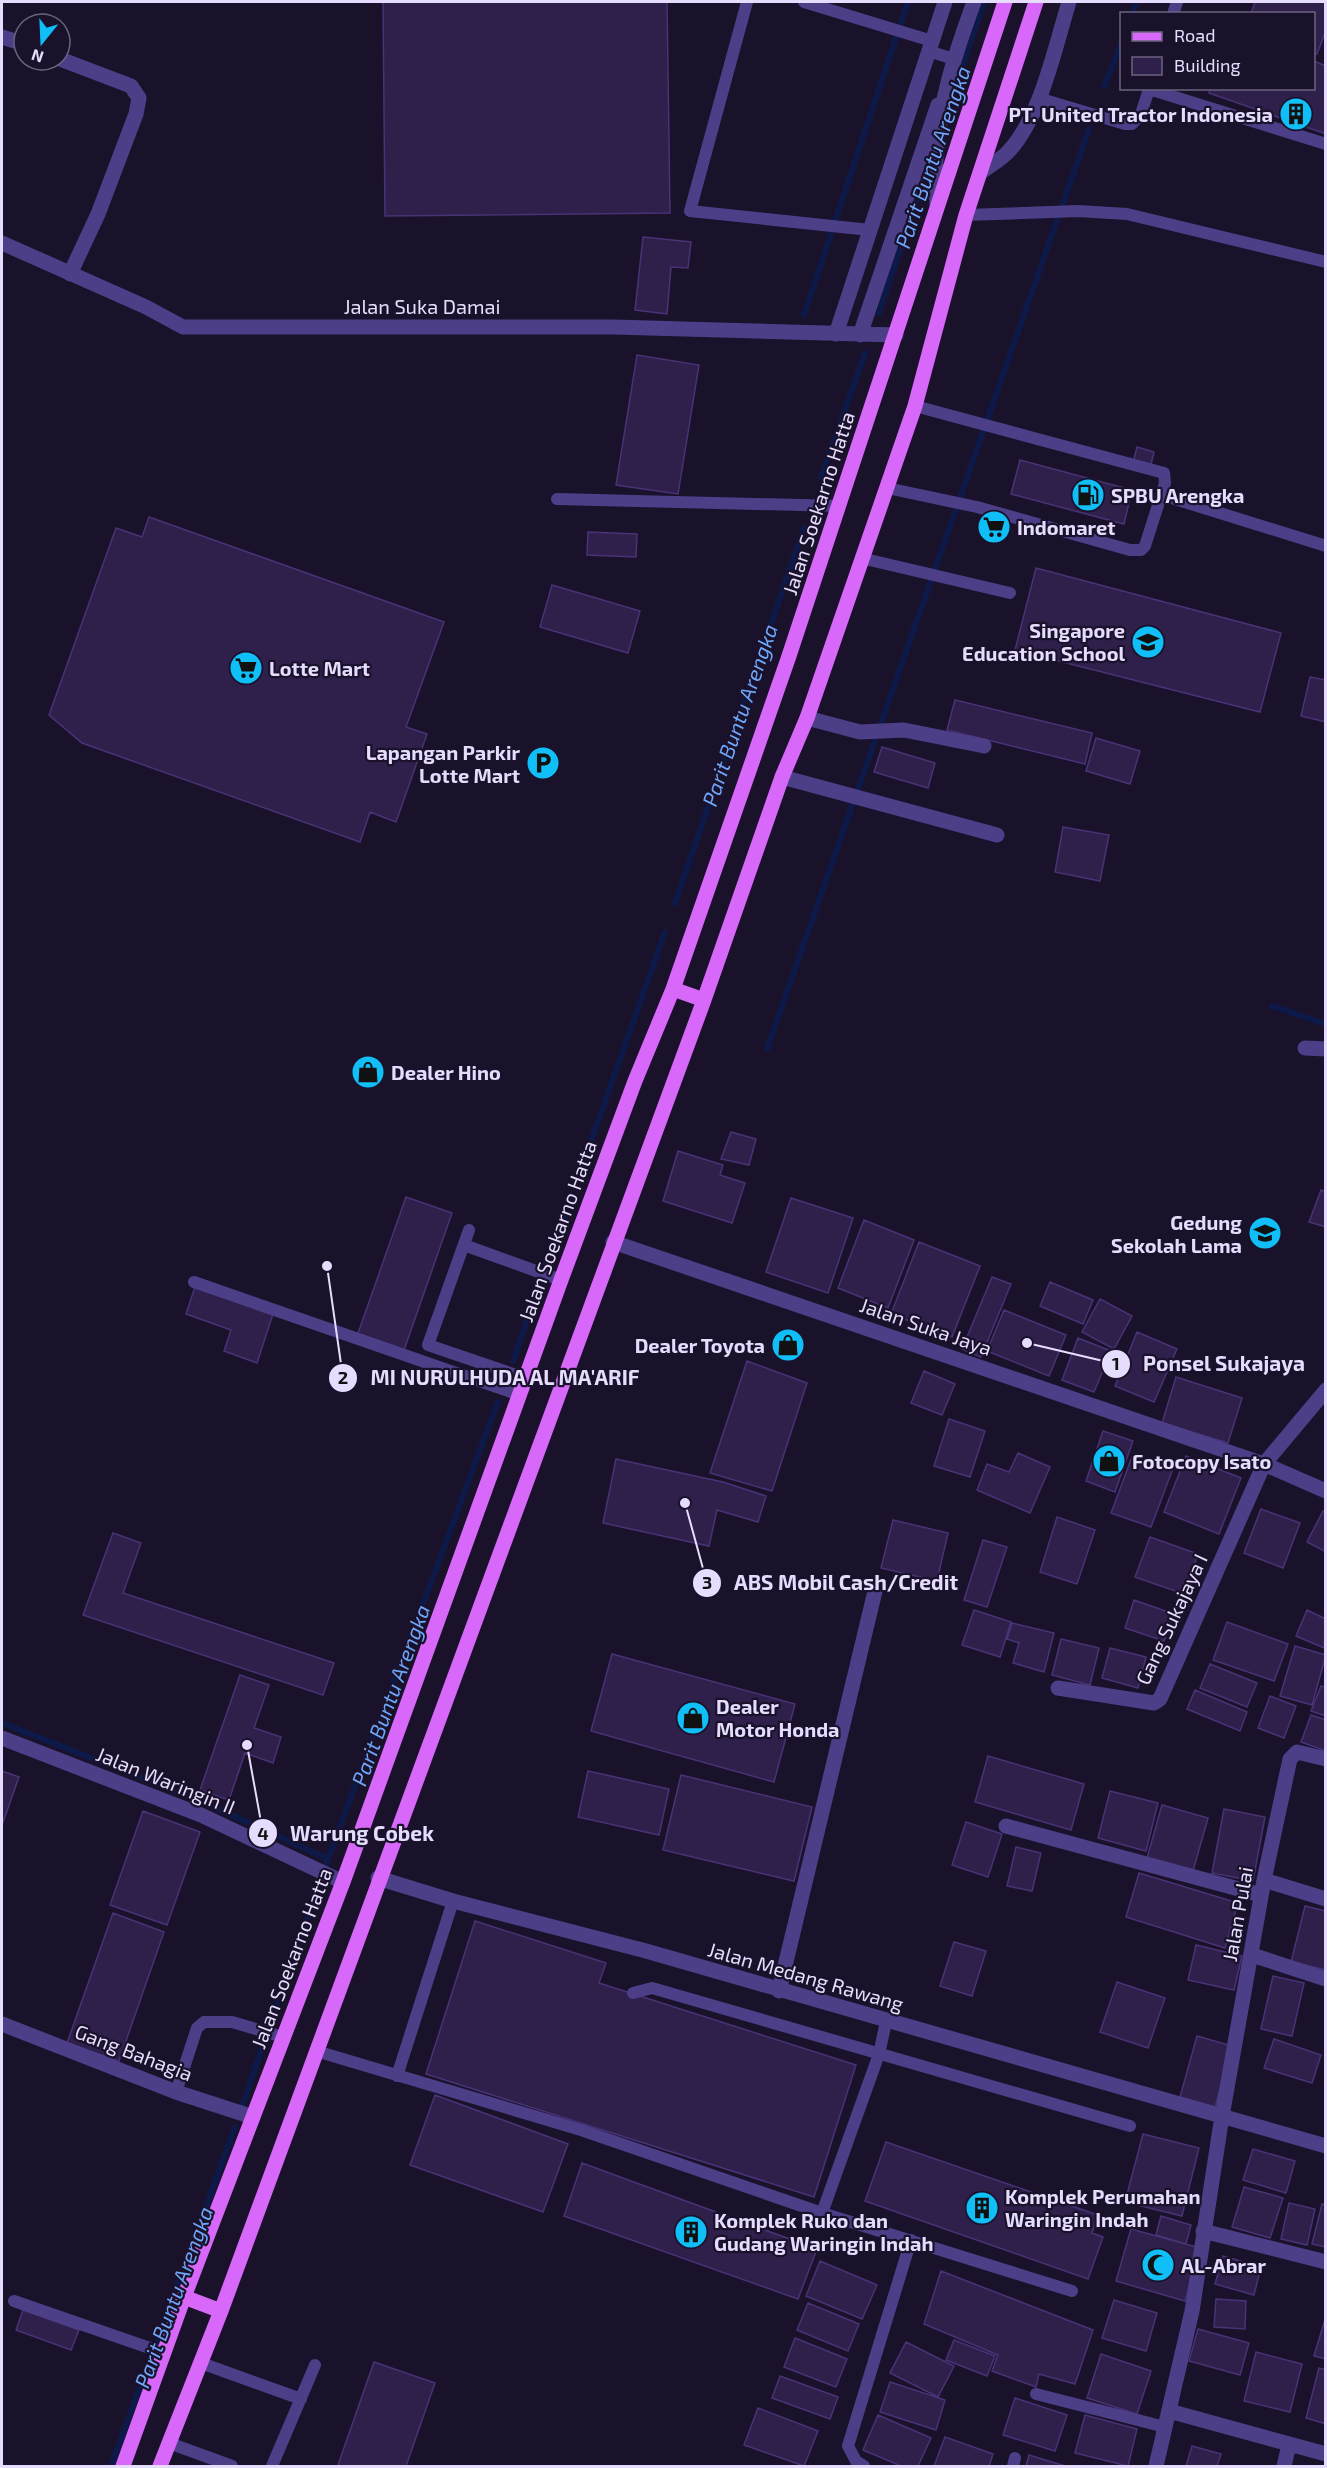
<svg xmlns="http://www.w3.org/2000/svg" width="1327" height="2468" font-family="'Exo 2',sans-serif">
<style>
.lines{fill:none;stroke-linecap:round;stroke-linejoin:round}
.stream{stroke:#0d1a49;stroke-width:6}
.building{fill:#2e1f4b;stroke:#493276;stroke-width:1.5}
.service{stroke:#4c3f88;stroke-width:12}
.minor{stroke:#4c3f88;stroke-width:15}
.tertiary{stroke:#4c3f88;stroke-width:15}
.primary{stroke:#d868fa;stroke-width:15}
.labels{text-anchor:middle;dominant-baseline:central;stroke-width:4.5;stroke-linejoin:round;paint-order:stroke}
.poi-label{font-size:20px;font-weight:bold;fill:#e6ddfe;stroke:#1a122b;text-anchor:start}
.street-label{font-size:20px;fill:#e6ddfe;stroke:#1a122b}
.water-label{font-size:21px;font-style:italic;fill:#6fa6fa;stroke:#1a122b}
.leader{fill:none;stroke:#e6ddfe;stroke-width:2}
.callout-dot{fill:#e6ddfe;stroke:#1a122b;stroke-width:2}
.mark-label{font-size:18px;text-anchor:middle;font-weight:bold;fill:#111}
.callout-label{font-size:21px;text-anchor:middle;font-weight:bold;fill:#e6ddfe;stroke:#1a122b;stroke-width:4.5;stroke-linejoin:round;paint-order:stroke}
</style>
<rect width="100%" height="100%" fill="#1a122b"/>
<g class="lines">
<path class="stream" d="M1132,14l5,-12
M1104,87l18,-46
M950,103l34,-101
M879,313l51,-152
M804,315l104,-313
M821,477l44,-124
M675,903l129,-375
M1272,1006l54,18
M767,1049l322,-920
M578,1178l87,-246
M545,1264l28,-67
M513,1361l26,-75
M2,1723l201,79 125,57
M271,2022l57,-163 170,-457
M243,2104l21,-62
M111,2466l124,-339"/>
</g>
<path class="building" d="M383,2h284l3,211 -285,3z
M1255,2h71v28l-9,24 -3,-1v-39h-63z
M1314,61l12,5v68l-117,-41 1,-5h104z
M643,237l48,5 -3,26 -17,-1 -4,47 -32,-4z
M637,355l62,10 -21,129 -62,-9z
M1137,447l17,5 -5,20 -17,-5z
M1020,460l112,30 -8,34 -113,-30z
M149,517l295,105 -38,105 21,7 -31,88 -26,-10 -10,30 -278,-99 -33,-28 67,-187 26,9z
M588,532l49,2 -1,23 -49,-2z
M1036,568l245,65 -21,79 -245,-62z
M552,585l88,26 -12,42 -88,-26z
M1310,677l16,3v42l-25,-6z
M955,700l137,33 -7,31 -138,-34z
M1096,738l44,13 -10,33 -44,-13z
M882,747l53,16 -7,25 -54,-16z
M1063,827l46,8 -9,46 -45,-9z
M731,1132l25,7 -7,26 -28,-6z
M678,1151l45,14 -3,10 25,8 -13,40 -69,-22z
M1321,1190l5,2v35l-17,-5z
M406,1197l46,16 -49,140 -46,-17z
M791,1198l62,20 -25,75 -62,-21z
M864,1220l50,20 -26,68 -50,-20z
M919,1242l61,24 -28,71 -61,-23z
M992,1277l19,7 -30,73 -19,-8z
M1050,1282l43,18 -10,24 -43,-18z
M195,1287l78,27 -16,49 -33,-12 7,-21 -45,-16z
M1100,1299l32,17 -18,33 -32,-17z
M1004,1310l62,25 -17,41 -62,-25z
M1137,1332l40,17 -23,53 -39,-16z
M1078,1338l33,13 -17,41 -32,-12z
M747,1361l60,22 -35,108 -62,-18z
M924,1371l31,13 -13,31 -31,-12z
M1176,1377l66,21 -14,45 -66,-20z
M949,1419l36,12 -15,46 -36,-11z
M1103,1431l30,10 -18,51 -29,-11z
M1018,1453l32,14 -20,46 -53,-23 10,-26 22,8z
M1186,1456l55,22 -22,56 -55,-22z
M1132,1457l40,14 -21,56 -40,-14z
M616,1459l107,23 43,14 -8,26 -41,-12 -8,36 -106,-23z
M1261,1509l39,14 -17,45 -39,-15z
M1323,1511l3,2v39l-19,-10z
M1057,1517l38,13 -18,54 -37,-12z
M893,1520l55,13 -11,48 -56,-13z
M113,1533l28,10 -18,50 211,70 -11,32 -240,-80z
M1150,1537l48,17 -14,40 -49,-17z
M983,1540l24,7 -20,60 -23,-7z
M1134,1600l40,14 -10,27 -39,-13z
M974,1610l37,12 -11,35 -38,-12z
M1307,1610l19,9 -2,29 -28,-12z
M1227,1622l61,22 -14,37 -61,-21z
M1012,1623l42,10 -10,39 -31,-9 6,-20 -12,-4z
M1061,1639l38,9 -9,37 -38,-10z
M1295,1646l31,9 -14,50 -32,-9z
M1110,1648l36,9 -8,31 -36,-10z
M612,1654l183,50 -21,78 -183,-51z
M1210,1664l47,19 -10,24 -47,-19z
M240,1675l29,10 -15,43 27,9 -8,26 -28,-10 -16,47 -29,-10z
M1321,1686l5,1v29l-15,-5z
M1195,1690l52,22 -7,19 -53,-22z
M1270,1696l26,10 -12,32 -26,-10z
M1311,1715l15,5v31l-25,-9z
M988,1756l96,28 -13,46 -96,-28z
M2,1771l17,6 -17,48z
M588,1771l81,18 -10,46 -81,-18z
M681,1775l131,32 -18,74 -131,-31z
M1110,1791l48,12 -12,48 -48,-13z
M1162,1805l46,13 -15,53 -46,-13z
M1224,1809l41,8 -12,64 -41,-8z
M143,1811l57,21 -33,93 -57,-20z
M966,1822l36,12 -14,43 -36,-12z
M1016,1847l25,6 -9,38 -25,-5z
M1139,1873l99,30 -13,45 -99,-31z
M1305,1906l21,5v59l-35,-8z
M113,1913l51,19 -45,129 -52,-18z
M475,1921l131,42 -7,20 257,82 -42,132 -388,-123z
M954,1942l32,9 -14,45 -32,-10z
M1196,1945l46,11 -8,34 -46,-10z
M1273,1976l31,7 -12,53 -31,-7z
M1117,1982l48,16 -17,50 -48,-16z
M1197,2036l35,10 -17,61 -35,-10z
M1274,2039l47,16 -9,28 -48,-15z
M435,2095l133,49 -25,68 -133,-47z
M1143,2134l56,14 -17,68 -57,-14z
M886,2142l212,73 -6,18 11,4 -15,42 -223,-78z
M1253,2149l42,12 -9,32 -43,-13z
M582,2163l235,86 -19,50 -234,-83z
M1244,2187l39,11 -13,40 -38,-11z
M1289,2203l26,6 -8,36 -26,-6z
M1322,2204l4,1v42l-14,-3z
M1161,2216l30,9 -5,19 -30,-9z
M1131,2229l69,19 -15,53 -69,-20z
M1223,2256l38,11 -7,28 -39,-11z
M820,2261l57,24 -15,34 -56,-23z
M941,2271l152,59 -18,54 -36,-10 -3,13 -44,-16 6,-16 -74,-31z
M1216,2299l30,2 -1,28 -31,-2z
M1114,2300l43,13 -11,38 -44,-13z
M808,2303l51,21 -11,27 -51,-21z
M23,2310l56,20 -8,20 -55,-20z
M1326,2316v43l-12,-3z
M1198,2329l51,14 -9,32 -51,-14z
M795,2338l52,21 -11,28 -52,-20z
M954,2340l41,16 -8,20 -41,-16z
M906,2342l48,24 -16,31 -48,-24z
M1256,2352l46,12 -12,48 -46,-11z
M1101,2354l50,17 -14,43 -50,-16z
M374,2362l61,21 -29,83h-65l-3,-1z
M1319,2368l7,2v54l-20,-6z
M780,2376l58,21 -8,22 -58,-21z
M890,2382l55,18 -9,30 -56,-18z
M1015,2398l52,17 -12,36 -52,-16z
M758,2408l60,23 -14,35 -60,-21z
M878,2415l53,23 -13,28h-17l-38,-16z
M1085,2415l52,14 -9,37 -53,-13z
M945,2437l48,17 -4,12h-55z
M1192,2446l29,8 -4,12h-31z
M1029,2455l36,11h-39z"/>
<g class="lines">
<path class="service" d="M747,2l-57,209 180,19
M804,2l128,39
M1173,14l4,-12
M928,51l26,8
M1038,98l87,26h7l9,-10 8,-25 177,55
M966,215l112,-4 49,3 199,48
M887,488l90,19 153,43h11l4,-4 20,-63 -1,-10 -249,-67
M1162,495l164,51
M557,499l282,7
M861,558l149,35
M469,1230l-41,115 97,33
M464,1245l97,35
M194,1282l326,113
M633,1993l19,-5 478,138
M316,2051l265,79 241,83 250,78
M397,2076l56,-175
M176,2092l21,-64 7,-6h28l51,15
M822,2213l57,-159 7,-32
M14,2301l150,52
M201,2363l100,36
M1036,2394l129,33
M169,2443l63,23
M272,2466l43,-101
M864,2466l-8,-5 -8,-15 63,-206
M1013,2466l2,-8"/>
<path class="minor" d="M2,37l22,7
M60,59l71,27 8,12 -3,16 -38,100 -28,60
M2,243l144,64 37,20h430l283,8
M836,334l109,-332
M860,335l78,-230
M807,718l53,14 44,-2 80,16
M782,777l215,58
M1305,1048l21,1
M613,1242l651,222 62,27
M1058,1688l96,15 6,-4 104,-235 62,-74
M2,1738l199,77 142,67
M1006,1826l255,69
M378,1878l75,23 193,50 680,195
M1264,1880l62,19
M1252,1955l74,24
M779,1991l97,-404
M2,2024l174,68 77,25
M1203,2231l123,31
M1169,2411l157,43
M1156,2466l36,-155 30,-195 42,-236 26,-121 7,-7 29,7
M1284,2466l5,-21"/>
<path class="tertiary" d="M981,172c9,-6 19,-12 27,-20 33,-35 47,-105 61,-150
M937,205c-1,-16 -2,-31 -1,-47 2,-53 20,-107 38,-156"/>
<path class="primary" d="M673,989l31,11
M184,2297l37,14
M123,2466l61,-169 159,-415 218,-602 74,-199 38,-92 116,-333 216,-654
M160,2466l61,-155 483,-1311 78,-223 25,-59 108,-312 51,-191 70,-213"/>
</g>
<defs>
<g id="building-disc" transform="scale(1.725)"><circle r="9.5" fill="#10bff7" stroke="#1a122b"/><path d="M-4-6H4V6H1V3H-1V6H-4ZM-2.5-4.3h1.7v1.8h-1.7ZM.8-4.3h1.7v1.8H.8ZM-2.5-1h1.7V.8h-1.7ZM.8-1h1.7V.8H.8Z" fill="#111"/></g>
<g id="fuel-disc" transform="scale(1.725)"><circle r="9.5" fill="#10bff7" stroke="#1a122b"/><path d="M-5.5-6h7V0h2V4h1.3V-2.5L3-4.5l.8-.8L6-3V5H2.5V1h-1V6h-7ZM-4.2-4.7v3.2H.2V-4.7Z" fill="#111"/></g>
<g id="supermarket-disc" transform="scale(1.725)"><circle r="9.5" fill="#10bff7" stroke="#1a122b"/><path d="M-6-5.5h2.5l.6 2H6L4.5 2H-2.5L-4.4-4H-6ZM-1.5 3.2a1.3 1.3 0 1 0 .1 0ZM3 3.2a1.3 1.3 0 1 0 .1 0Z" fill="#111"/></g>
<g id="school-disc" transform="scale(1.725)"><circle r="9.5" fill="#10bff7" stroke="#1a122b"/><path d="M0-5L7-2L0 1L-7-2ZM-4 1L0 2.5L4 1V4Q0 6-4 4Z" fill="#111"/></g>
<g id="parking-disc" transform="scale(1.725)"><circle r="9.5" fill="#10bff7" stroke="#1a122b"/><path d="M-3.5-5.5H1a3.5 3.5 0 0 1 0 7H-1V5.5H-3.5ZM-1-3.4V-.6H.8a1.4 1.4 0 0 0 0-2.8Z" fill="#111"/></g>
<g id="shop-disc" transform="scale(1.725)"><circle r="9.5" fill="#10bff7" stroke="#1a122b"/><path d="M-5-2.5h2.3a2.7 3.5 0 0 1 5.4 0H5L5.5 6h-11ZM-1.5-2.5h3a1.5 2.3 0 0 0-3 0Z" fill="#111"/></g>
<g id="mosque-disc" transform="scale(1.725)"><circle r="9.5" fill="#10bff7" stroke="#1a122b"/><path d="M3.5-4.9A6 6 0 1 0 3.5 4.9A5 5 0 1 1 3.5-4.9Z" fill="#111"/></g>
</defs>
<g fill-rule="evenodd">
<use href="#building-disc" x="1296" y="114"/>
<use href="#fuel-disc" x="1088" y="495"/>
<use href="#supermarket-disc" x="994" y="527"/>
<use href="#school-disc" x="1148" y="642"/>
<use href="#supermarket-disc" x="246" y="668"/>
<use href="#parking-disc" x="543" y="763"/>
<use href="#shop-disc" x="368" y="1072"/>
<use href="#school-disc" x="1265" y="1233"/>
<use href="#shop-disc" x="788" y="1345"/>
<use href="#shop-disc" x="1109" y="1461"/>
<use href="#shop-disc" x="693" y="1718"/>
<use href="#building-disc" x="982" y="2208"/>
<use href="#building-disc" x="691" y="2232"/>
<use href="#mosque-disc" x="1158" y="2265"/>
</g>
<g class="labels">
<g class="poi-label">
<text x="1273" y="114" text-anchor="end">PT. United Tractor Indonesia</text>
<text x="1111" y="495">SPBU Arengka</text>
<text x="1017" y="527">Indomaret</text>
<text x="1125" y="630" text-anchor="end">Singapore<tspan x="1125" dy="23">Education School</tspan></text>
<text x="269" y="668">Lotte Mart</text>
<text x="520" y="752" text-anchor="end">Lapangan Parkir<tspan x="520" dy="23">Lotte Mart</tspan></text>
<text x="391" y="1072">Dealer Hino</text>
<text x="1242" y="1222" text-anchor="end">Gedung<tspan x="1242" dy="23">Sekolah Lama</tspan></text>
<text x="765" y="1345" text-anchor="end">Dealer Toyota</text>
<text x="1132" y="1461">Fotocopy Isato</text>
<text x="716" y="1706">Dealer<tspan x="716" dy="23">Motor Honda</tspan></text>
<text x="1005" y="2196">Komplek Perumahan<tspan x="1005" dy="23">Waringin Indah</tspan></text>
<text x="714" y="2220">Komplek Ruko dan<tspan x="714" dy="23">Gudang Waringin Indah</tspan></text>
<text x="1181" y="2265">AL-Abrar</text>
</g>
<g class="street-label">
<text x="422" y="306">Jalan Suka Damai</text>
<text transform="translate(818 503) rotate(-72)">Jalan Soekarno Hatta</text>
<text transform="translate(557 1231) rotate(-70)">Jalan Soekarno Hatta</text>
<text transform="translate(926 1326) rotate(19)">Jalan Suka Jaya</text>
<text transform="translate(1171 1619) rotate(-65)">Gang Sukajaya I</text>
<text transform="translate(166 1780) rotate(22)">Jalan Waringin II</text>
<text transform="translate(1237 1914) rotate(-80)">Jalan Pulai</text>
<text transform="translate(291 1958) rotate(-69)">Jalan Soekarno Hatta</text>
<text transform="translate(806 1976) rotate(16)">Jalan Medang Rawang</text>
<text transform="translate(134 2052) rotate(21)">Gang Bahagia</text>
</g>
<g class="water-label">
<text transform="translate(932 157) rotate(-71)">Parit Buntu Arengka</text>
<text transform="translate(739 715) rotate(-71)">Parit Buntu Arengka</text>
<text transform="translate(390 1695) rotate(-70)">Parit Buntu Arengka</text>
<text transform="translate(173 2297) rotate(-70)">Parit Buntu Arengka</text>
</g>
</g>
<path class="leader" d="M1027 1343L1116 1364M327 1266L343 1378M685 1503L707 1583M247 1745L263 1833"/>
<g class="callout-dot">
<circle cx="1027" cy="1343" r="6"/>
<circle cx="327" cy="1266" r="6"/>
<circle cx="685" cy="1503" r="6"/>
<circle cx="247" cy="1745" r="6"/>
<circle cx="1116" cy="1364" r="15"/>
<circle cx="343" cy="1378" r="15"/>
<circle cx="707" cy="1583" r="15"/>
<circle cx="263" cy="1833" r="15"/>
</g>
<g class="mark-label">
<text x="1116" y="1370">1</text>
<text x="343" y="1384">2</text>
<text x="707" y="1589">3</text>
<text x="263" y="1840">4</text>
</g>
<g class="callout-label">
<text x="1224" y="1371">Ponsel Sukajaya</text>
<text x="505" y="1385">MI NURULHUDA AL MA'ARIF</text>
<text x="846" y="1590">ABS Mobil Cash/Credit</text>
<text x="362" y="1841">Warung Cobek</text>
</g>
<rect width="1327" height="2468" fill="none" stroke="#e6ddfe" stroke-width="6"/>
<rect x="1120" y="12" width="195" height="78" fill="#1a122b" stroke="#6c637f" stroke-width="1.5"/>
<rect x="1132" y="32" width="30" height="9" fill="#d868fa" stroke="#6c637f" stroke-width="1.5"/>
<text x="1174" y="42" font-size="18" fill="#e6ddfe">Road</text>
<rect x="1132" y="57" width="30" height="18" fill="#2e1f4b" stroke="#6c637f" stroke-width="1.5"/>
<text x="1174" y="72" font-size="18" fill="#e6ddfe">Building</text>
<g transform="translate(42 42) rotate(198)"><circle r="28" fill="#1a122b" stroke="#6c637f" stroke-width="1.5"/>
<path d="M0-4.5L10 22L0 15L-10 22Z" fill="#10bff7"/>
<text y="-9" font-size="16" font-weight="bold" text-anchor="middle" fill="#e6ddfe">N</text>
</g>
</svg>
